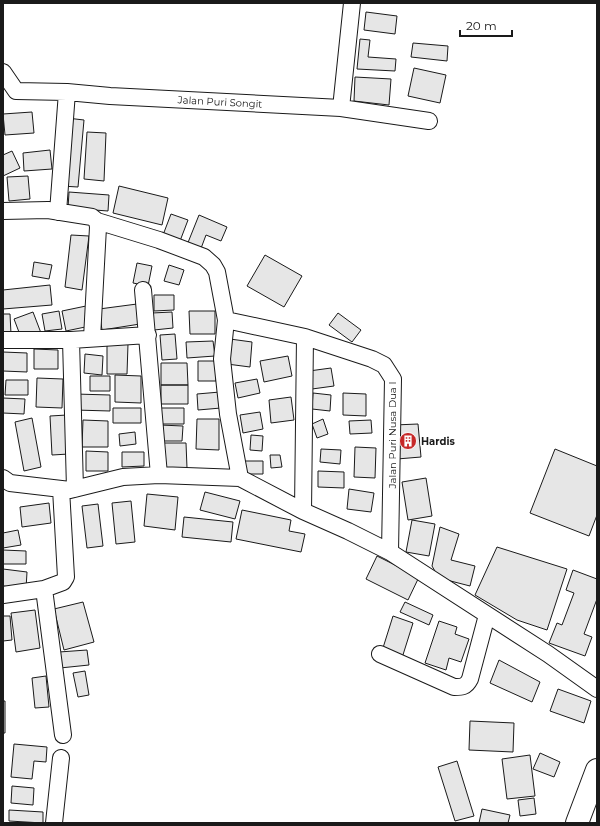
<svg xmlns="http://www.w3.org/2000/svg" width="600" height="826" font-family="Montserrat,sans-serif">
<style>
.building{fill:#e6e6e6;stroke:#1a1a1a}
.lines{fill:none;stroke-linecap:round;stroke-linejoin:round}
.street-casing{stroke:#1a1a1a;stroke-width:18}
.highway-casing{stroke:#1a1a1a;stroke-width:24}
.street{stroke:#fff;stroke-width:16}
.highway{stroke:#fff;stroke-width:22}
.labels{text-anchor:middle;dominant-baseline:central;stroke-width:3;stroke-linejoin:round;paint-order:stroke}
.street-label{font-size:10px;fill:#1a1a1a;stroke:#fff}
.poi-label{font-size:10px;font-weight:bold;fill:#1a1a1a;stroke:#fff;text-anchor:start}
</style>
<rect width="100%" height="100%" fill="#fff"/>
<path class="building" d="M366,12l31,4 -2,18 -31,-4z
M360,39l10,1 -2,17 28,2 -1,12 -38,-2z
M413,43l35,3 -1,15 -36,-4z
M414,68l32,7 -6,28 -32,-7z
M355,77l36,2 -2,26 -35,-4z
M32,112l2,21 -29,2 -2,-21z
M67,118l17,2 -6,67 -17,-1z
M87,132l19,1 -2,48 -20,-2z
M50,150l2,19 -28,2 -1,-18z
M12,151l8,17 -17,8v-21z
M28,176l2,23 -21,2 -2,-24z
M119,186l49,12 -6,27 -49,-12z
M69,192l40,3 -1,16 -40,-3z
M171,214l17,6 -8,21 -17,-6z
M199,215l28,12 -6,14 -15,-6 -6,16 -13,-6z
M71,235l18,1 -7,54 -17,-3z
M265,255l37,21 -18,31 -37,-21z
M34,262l18,3 -3,14 -17,-3z
M137,263l15,3 -4,20 -15,-3z
M169,265l15,5 -5,15 -15,-4z
M50,285l2,20 -49,4v-19z
M154,295h20v15l-20,1z
M137,304l3,20 -38,6 -3,-21z
M86,306l4,20 -24,5 -4,-20z
M59,311l3,18 -17,2 -3,-17z
M189,311h26v23h-25z
M33,312l8,21 -19,7 -8,-21z
M172,312l1,16 -19,2 -2,-17z
M338,313l23,17 -9,12 -23,-17z
M3,314h7l1,20 -8,1z
M175,334l2,25 -15,1 -2,-25z
M230,339l22,3 -2,25 -23,-3z
M213,341l2,15 -28,2 -1,-16z
M107,343l21,1 -1,30h-20z
M34,349l24,1v19h-24z
M3,352l24,1v19l-24,-1z
M85,354l18,2 -1,19 -18,-2z
M288,356l4,20 -28,6 -4,-21z
M198,361h17l1,20h-18z
M161,363h26l1,22h-27z
M331,368l3,18 -22,3 -3,-18z
M115,375l26,1v27l-26,-1z
M90,376h20v15h-20z
M37,378l26,1 -1,29 -26,-1z
M257,379l3,14 -22,5 -3,-15z
M6,380h22v15h-23z
M161,385h27v19h-27z
M220,392l1,16 -23,2 -1,-16z
M313,393l18,2 -1,16 -18,-2z
M343,393l23,1v22l-23,-1z
M75,394l35,1v16l-35,-1z
M291,397l3,23 -23,3 -2,-23z
M3,398l22,1 -1,15 -21,-1z
M113,408h28v15h-28z
M160,408h24v16h-24z
M260,412l3,17 -20,4 -3,-18z
M67,415l2,39 -17,1 -2,-39z
M32,418l9,49 -17,4 -9,-49z
M197,419h22v31l-23,-1z
M323,419l5,15 -11,4 -5,-14z
M83,420l25,1v26h-26z
M371,420l1,13 -22,1 -1,-13z
M418,424l3,33 -24,2 -3,-34z
M160,425l23,1 -1,15h-22z
M135,432l1,12 -16,2 -1,-12z
M251,435l12,1 -1,15 -12,-1z
M163,443h23l1,25h-23z
M355,447l21,1 -1,30 -21,-1z
M321,449l20,1 -1,14 -20,-2z
M555,449l42,17v49l-8,21 -59,-23z
M86,451l22,1v19h-22z
M122,452h22v14l-22,1z
M270,455h10l2,12 -11,1z
M245,461h18v13h-17z
M318,471l26,1v16l-26,-1z
M426,478l6,38 -24,4 -6,-38z
M349,489l25,4 -3,19 -24,-3z
M205,492l35,9 -5,18 -35,-9z
M147,494l31,3 -3,33 -31,-4z
M131,501l4,41 -19,2 -4,-41z
M49,503l2,20 -29,4 -2,-20z
M98,504l5,42 -16,2 -5,-42z
M242,510l49,10 -2,11 16,3 -4,18 -65,-13z
M184,517l49,5 -2,20 -49,-5z
M412,520l23,4 -6,32 -23,-4z
M440,527l19,7 -8,26 24,6 -5,20 -31,-8 -7,-12z
M18,530l3,15 -18,3v-15z
M497,547l70,22 -20,61 -30,-10 -42,-25z
M3,550l23,1v13h-23z
M377,556l42,21 -11,23 -42,-21z
M3,569l24,3 -1,17 -23,-3z
M573,570l24,9v20l-13,35 8,3 -7,19 -36,-13 8,-20 5,2 12,-32 -8,-3z
M83,602l11,40 -30,8 -10,-41z
M405,602l28,13 -4,10 -29,-13z
M35,610l5,38 -24,4 -5,-39z
M3,616h7l2,24 -9,1z
M393,616l20,7 -11,35 -20,-7z
M439,621l18,6 -2,7 14,5 -8,23 -12,-4 -3,12 -21,-7z
M87,650l2,15 -29,3 -1,-16z
M499,660l41,22 -8,20 -42,-19z
M85,671l4,24 -11,2 -5,-24z
M46,676l3,31 -14,1 -3,-30z
M558,689l33,12 -7,22 -34,-12z
M3,701h2v32h-2z
M470,721l44,2 -1,29 -44,-2z
M14,744l33,3 -1,15 -12,-1 -2,18 -21,-2z
M540,753l20,9 -6,15 -21,-8z
M530,755l5,41 -28,3 -5,-40z
M457,761l17,55 -19,5 -17,-54z
M12,786l22,2 -1,17 -22,-2z
M534,798l2,16 -16,2 -2,-16z
M482,809l28,6 -2,8h-29z
M9,810l34,2v11l-34,-2z"/>
<g class="lines">
<g class="street-casing">
<path id="street" d="M3,72l13,19 51,1 43,4 231,12 11,-105
M341,108l88,13
M3,211l45,-1 44,7 5,4 62,19 45,17 9,8 4,7 9,48 -4,39 6,55 12,64
M58,212l9,-120
M143,290l16,185
M226,320l79,17 67,22 12,6 9,14 -3,173
M92,338l6,-111 -1,-6
M3,340h68l77,-5
M71,340l4,149
M3,478l7,5 60,7 53,-13 36,-2 81,3 63,33 45,20 42,21 158,102 49,35
M303,511l2,-174
M44,589l19,146
M3,595l41,-6 19,-7 3,-5 -5,-88
M380,654l74,33c8,0 12,0 16,-8l17,-64
M54,823l7,-65"/>
</g>
<g class="highway-casing">
<path id="highway" d="M577,823l20,-53"/>
</g>
<use href="#street" class="street"/>
<use href="#highway" class="highway"/>
</g>
<defs>
<g id="building-disc" transform="scale(0.9)"><circle r="9.5" fill="#c62828" stroke="#fff"/><path d="M-4-6H4V6H1V3H-1V6H-4ZM-2.5-4.3h1.7v1.8h-1.7ZM.8-4.3h1.7v1.8H.8ZM-2.5-1h1.7V.8h-1.7ZM.8-1h1.7V.8H.8Z" fill="#fff"/></g>
</defs>
<g fill-rule="evenodd">
<use href="#building-disc" x="408" y="441"/>
</g>
<g class="labels">
<g class="street-label">
<text transform="translate(220 102) rotate(3)">Jalan Puri Songit</text>
<text transform="translate(392 435) rotate(-90)">Jalan Puri Nusa Dua I</text>
</g>
<g class="poi-label">
<text x="421" y="441">Hardis</text>
</g>
</g>
<rect width="600" height="826" fill="none" stroke="#1a1a1a" stroke-width="8"/>
<path d="M460 30v6h52v-6" fill="none" stroke="#1a1a1a" stroke-width="2"/>
<text x="466" y="30" font-size="12" fill="#1a1a1a" stroke="#ffffff" stroke-width="3" paint-order="stroke">20 m</text>
</svg>
